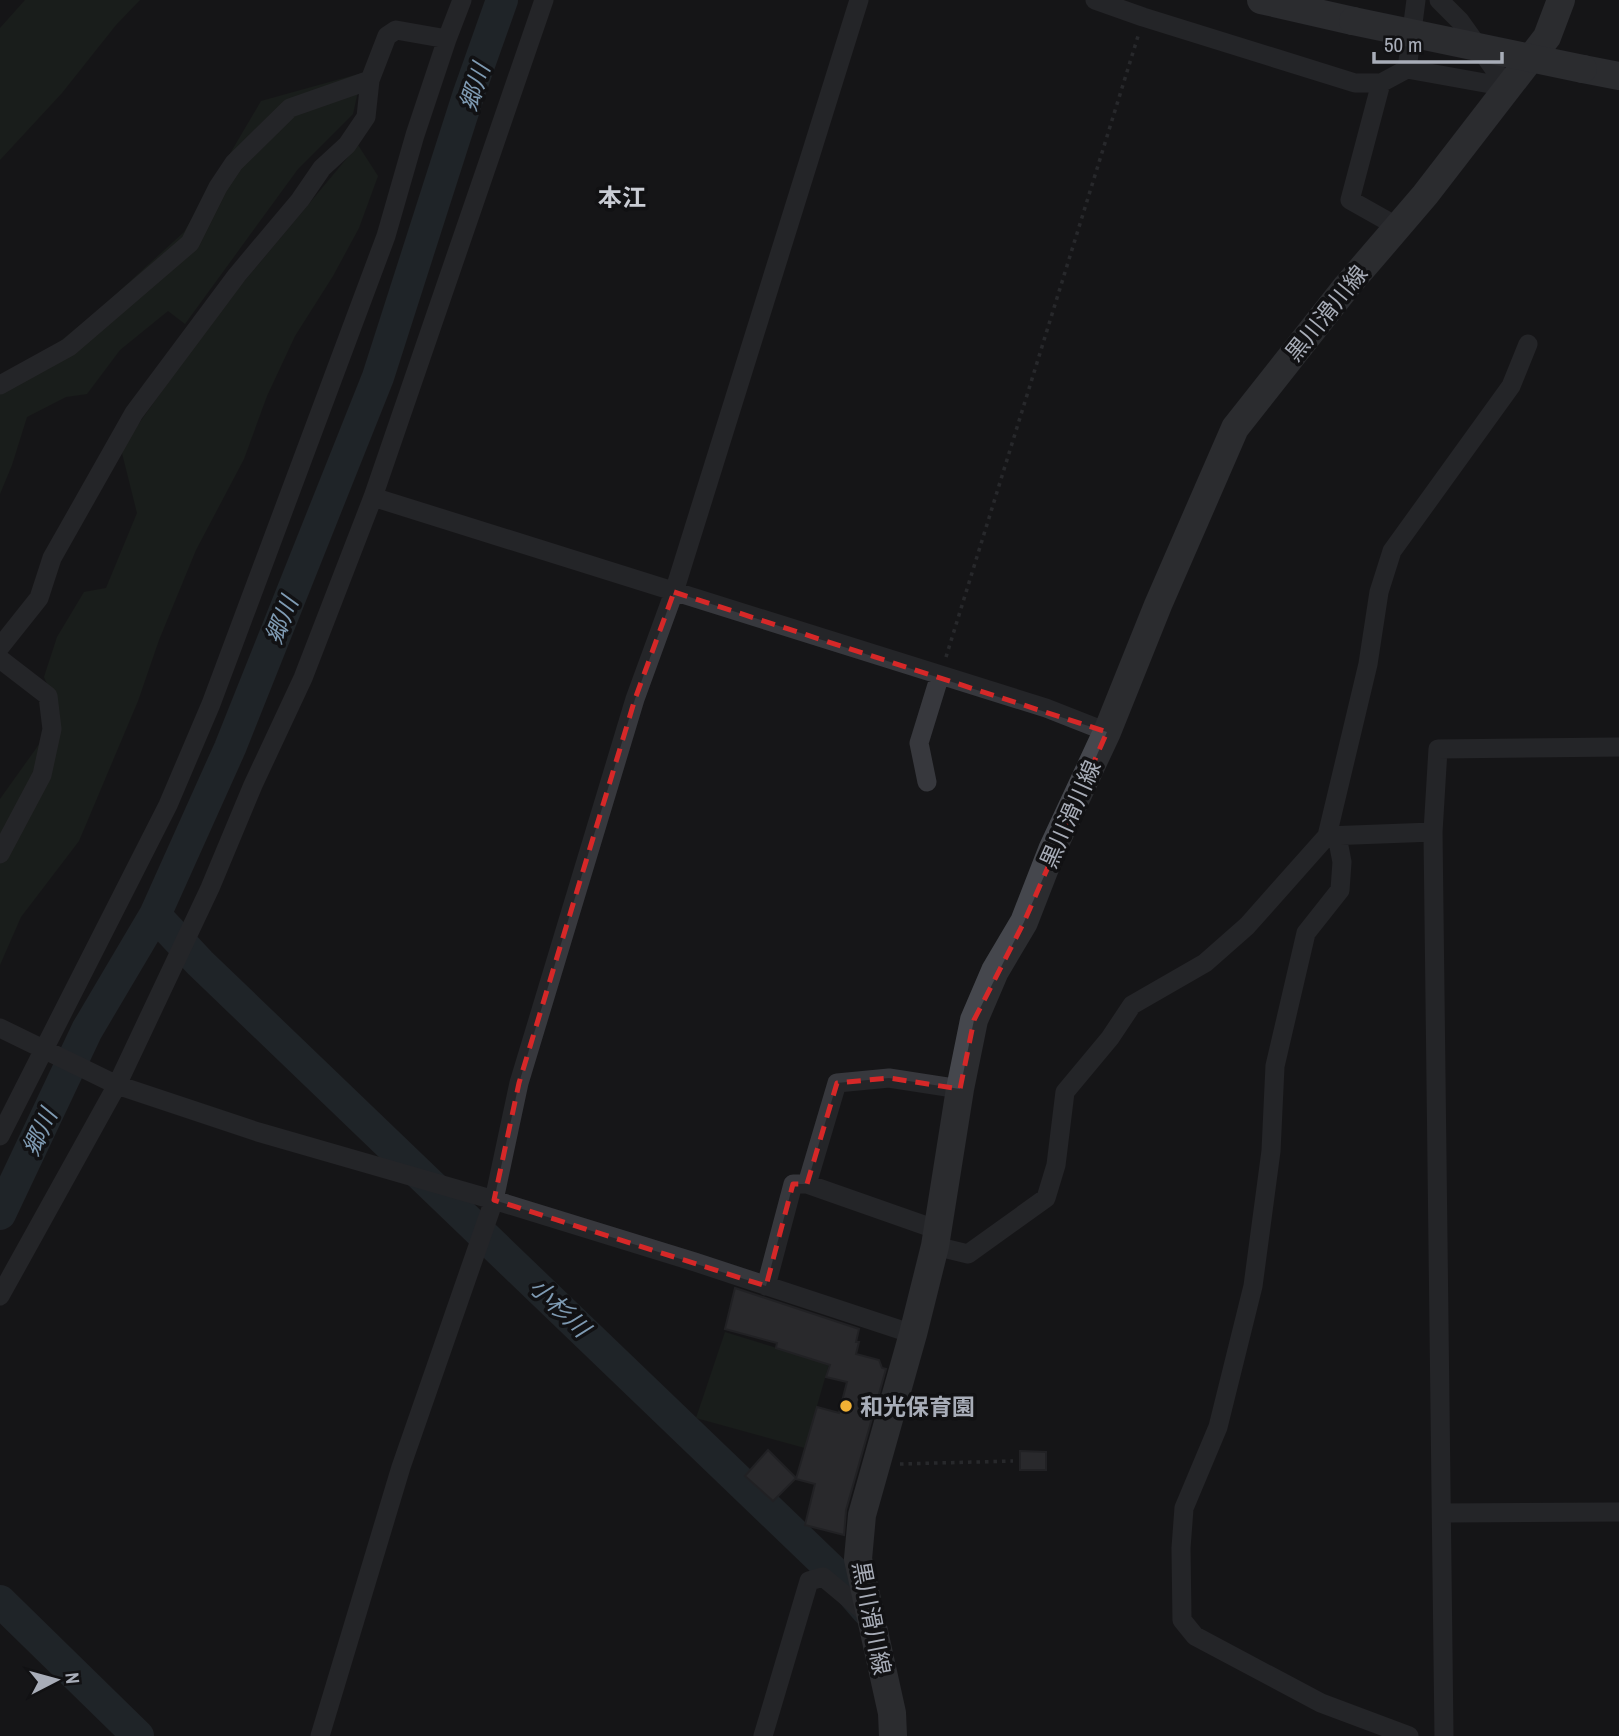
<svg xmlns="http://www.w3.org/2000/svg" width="1619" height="1736" font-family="'Archivo Narrow','Noto Sans JP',sans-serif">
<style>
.green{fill:#1e261f}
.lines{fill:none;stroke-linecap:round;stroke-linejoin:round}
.river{stroke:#2c353c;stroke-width:32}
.building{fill:#404145;stroke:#303034;stroke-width:2}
.path{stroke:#3d3f44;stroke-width:3.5;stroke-dasharray:3.5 5;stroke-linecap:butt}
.street{stroke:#37383d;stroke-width:19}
.secondary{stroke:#45474d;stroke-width:28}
.secondary-bridge{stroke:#45474d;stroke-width:28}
.marked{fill:none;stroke:#d62828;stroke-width:5;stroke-dasharray:14 9;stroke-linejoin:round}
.poi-dot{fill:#f2b134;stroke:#111113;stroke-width:2.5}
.labels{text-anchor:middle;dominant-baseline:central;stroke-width:7;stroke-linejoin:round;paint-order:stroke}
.street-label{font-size:23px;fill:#a8adb8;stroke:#111113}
.poi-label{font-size:23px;font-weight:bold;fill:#a8adb8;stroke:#111113;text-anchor:start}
.water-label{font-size:24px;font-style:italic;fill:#7f9bb3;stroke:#111113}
.neighbourhood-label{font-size:24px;font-weight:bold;fill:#c9ccd4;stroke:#111113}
</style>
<rect width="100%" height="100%" fill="#161618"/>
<path class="green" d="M25,0h115l-24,25 -54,68 -62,67v-132z
M362,73l-9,41 -55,55 -113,155 -17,-13 -48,39 -33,44 -21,3 -39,20 -15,48 -12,29v-112l58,-39 44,-36 82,-75 77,-131z
M358,145l20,31 -19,52 -26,48 -38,60 -28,60 -23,63 -48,91 -37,90 -21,61 -59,140 -58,76 -21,48v-166l60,-84 -16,-38 13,-40 27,-45 22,-4 31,-75 -16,-64 90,-128z
M725,1332l104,32 -24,84 -109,-30z"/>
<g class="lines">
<path class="river" d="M155,915l45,48 635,610 32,37
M0,1214l87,-184 68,-115 75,-167 148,-371 91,-284 33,-93
M0,1601l138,135"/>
</g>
<path class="building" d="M735,1288l124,41 -3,13h3l-3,12 23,6 3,8 4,1 -40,141 -2,25 -39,-10 10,-41 -19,-5 21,-72 22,6 8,-31 -21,-5 4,-12 -54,-17 1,-5 -52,-14z
M768,1450l28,28 -23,23 -28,-25z
M1020,1451l26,1v18h-26z"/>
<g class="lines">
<path class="path" d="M946,657l193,-624
M900,1464l113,-3"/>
<path class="street" d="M1095,0l48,17 212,66h26l26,-14 100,18
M1439,0l21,21 47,66
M1407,69l9,-69
M1381,83l-31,117 48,27
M0,385l69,-38 121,-104 28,-56 16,-24 56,-55 80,-28 17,-44 9,-6 51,9 15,-39
M373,497l673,211 61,24
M0,647l39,-49 13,-40 82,-145 103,-138 63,-75 22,-32 25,-23 19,-28 4,-37
M0,659l48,37 4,33 -10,46 -42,79
M927,782l-8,-39 21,-68
M1327,836l41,-172 11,-72 13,-41 119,-165 17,-42
M1337,836l5,26 -2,28 -34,43 -31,133 -4,85 -18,135 -35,141 -34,81 -3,40 1,72 13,16 126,67 88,33
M0,1028l117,57 141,47 236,68 201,62 218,72
M0,1136l168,-331 43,-101 175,-468 29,-101 32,-96
M807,1184l30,-101 52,-5 71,11
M935,1246l33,8 78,-56 10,-33 9,-73 45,-54 22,-33 73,-42 42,-37 80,-90 106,-4
M766,1286l27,-102h14l131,46
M0,1296l117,-211 93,-197 43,-103 50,-107 70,-181 171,-497
M1442,1513l177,-1
M320,1736l81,-269 93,-267 25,-117 116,-384 39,-107 185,-592
M763,1736l46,-155 14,-4 48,40
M1444,1736l-11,-904 5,-83 181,-2"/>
<path class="secondary" d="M1261,0l92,21
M1583,69l36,7
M893,1736l-1,-23 -34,-154 4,-44 51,-181 22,-88 25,-157 14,-69 21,-49 29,-49 28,-72 55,-118 51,-127 77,-177 112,-142 78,-91 122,-158 14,-37"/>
<path class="secondary-bridge" d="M1353,21l230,48"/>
</g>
<path d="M0 0H1619V1736H0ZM674,592l433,140 -83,190 -50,98 -14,69 -71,-11 -52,5 -30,101h-14l-27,102 -272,-86 25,-117 116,-384z" fill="#161618" fill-opacity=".55" fill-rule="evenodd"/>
<path class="marked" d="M674,592l433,140 -83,190 -50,98 -14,69 -71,-11 -52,5 -30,101h-14l-27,102 -272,-86 25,-117 116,-384z"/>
<circle class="poi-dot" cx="846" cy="1406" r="7"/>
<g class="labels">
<g class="street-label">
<text transform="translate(1326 313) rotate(-51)">黒川滑川線</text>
<text transform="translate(1070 814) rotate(-66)">黒川滑川線</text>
<text transform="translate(872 1618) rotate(79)">黒川滑川線</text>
</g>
<g class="poi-label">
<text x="860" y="1406">和光保育園</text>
</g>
<g class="water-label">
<text transform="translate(474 87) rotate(-72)">郷川</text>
<text transform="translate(281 620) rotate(-68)">郷川</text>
<text transform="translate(39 1132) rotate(-65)">郷川</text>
<text transform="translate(560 1307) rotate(44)">小杉川</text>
</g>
<g class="neighbourhood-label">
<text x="622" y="197">本江</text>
</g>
</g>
<g transform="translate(56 1680) rotate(84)" stroke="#111113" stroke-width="5" paint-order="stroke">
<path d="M0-5L12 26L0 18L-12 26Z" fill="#a8adb8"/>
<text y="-10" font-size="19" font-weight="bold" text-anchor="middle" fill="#a8adb8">N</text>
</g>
<path d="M1374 52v10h128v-10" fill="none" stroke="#a8adb8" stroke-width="3.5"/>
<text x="1384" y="52" font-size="21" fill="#a8adb8" stroke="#111113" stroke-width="5" paint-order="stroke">50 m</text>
</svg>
